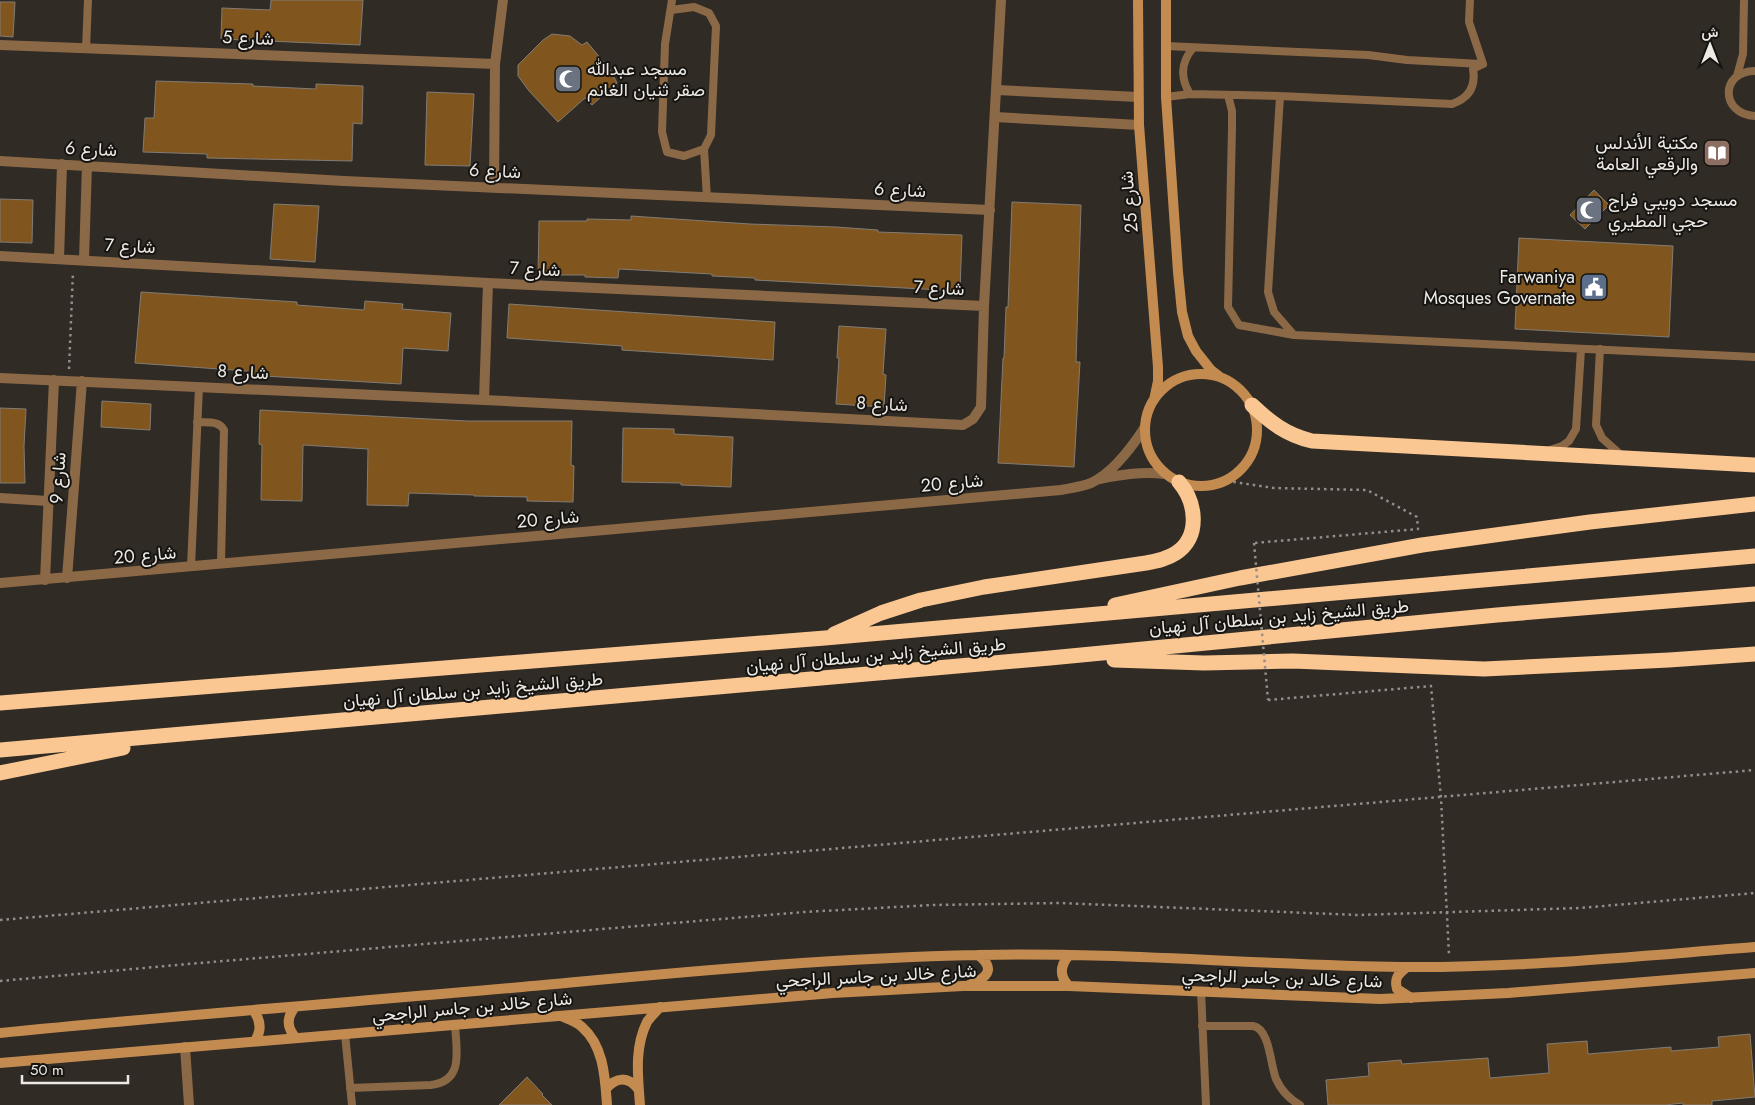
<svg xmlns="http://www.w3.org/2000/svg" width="1755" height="1105" font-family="Jost,Vazirmatn,sans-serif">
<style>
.building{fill:#80561e;stroke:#827c75}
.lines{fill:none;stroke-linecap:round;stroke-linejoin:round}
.path{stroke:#938e8a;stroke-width:2.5;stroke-dasharray:2.5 4;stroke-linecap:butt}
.lane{stroke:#8c6946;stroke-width:8}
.street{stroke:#8c6946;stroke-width:10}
.secondary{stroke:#c38b50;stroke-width:10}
.highway{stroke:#fac692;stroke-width:15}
.path-bridge{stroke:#938e8a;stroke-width:2.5;stroke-dasharray:2.5 4;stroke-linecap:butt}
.labels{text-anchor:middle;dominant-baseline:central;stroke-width:4;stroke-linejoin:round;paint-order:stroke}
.street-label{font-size:18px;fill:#ede9e5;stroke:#161411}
.poi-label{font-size:18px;fill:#ede9e5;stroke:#161411;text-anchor:start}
</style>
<rect width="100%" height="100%" fill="#302b25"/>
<path class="building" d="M271,0h92l-3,45 -139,-6 1,-31 48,2z
M0,2h15l-2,35 -13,-1z
M552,34l18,2 12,9 5,-3 24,29 6,12 -25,22 -7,-7 -27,24 -29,-31 -11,-15v-11l25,-25z
M156,81l97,3v2l63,3v-5l47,2 -1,38 -9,-1 -1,38 -145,-3v-4l-64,-2 2,-34h9z
M427,92l47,2 -4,72 -45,-1z
M1594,190l15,15 -24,24 -15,-14z
M0,199l33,1 -1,43 -32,-1z
M1012,202l69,3 -5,157h4l-6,105 -76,-4 5,-105h1l2,-51h2z
M274,204l45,2 -4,56 -45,-3z
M631,216l119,8 86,3 42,3v2l84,3 -2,56 -205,-11v-2l-43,-2v-2l-93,-5 -1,9 -33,-1v-2h-47l1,-54h48v-2l44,1z
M1519,238l154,8 -4,91 -154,-8z
M141,292l156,10v3l67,5 1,-9 38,3 -1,5 49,4 -3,38 -45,-3 -2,36 -154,-9v-4l-112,-8z
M509,304l266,18 -2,38 -151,-10v-4l-115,-8z
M839,326l47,3 -3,45 3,1 -2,32 -48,-3 3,-46h-2z
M102,401l49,3 -1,26 -49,-3z
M0,408l26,1 -2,37 1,37h-25z
M260,410l207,11h105l-1,44 3,1 -1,36 -46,-1v-4l-53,-1v-1l-65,-2 -1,13 -41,-1 1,-56 -65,-4 -1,56 -41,-1 1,-55 -3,-1z
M623,428l51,1v5l59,3 -2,50 -50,-2v-2l-59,-1z
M1750,1034l5,63 -43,4v4h-29v-2l-18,2h-337l-2,-25 43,-4 -1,-13 33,-3 1,4 86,-6 2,20 59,-5 -2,-29 40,-3 1,13 83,-7v4l48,-4 -1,-10z
M527,1077l16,17 -1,1 10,10h-53z"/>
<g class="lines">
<path class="path" d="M69,369l4,-97
M1227,481l47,7 93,2 50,27 1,12 -164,14
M1268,700l163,-14 10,112 8,157
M0,920l1755,-150
M0,981l188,-17 616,-52 129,-7 127,-2 298,12 222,-7 175,-15"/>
<path class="lane" d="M672,0l-7,44 -3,88 5,20 17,4 20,-7
M1470,0l-1,22 14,42
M671,10l23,-3 15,6 7,13 -5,109 -7,14 3,49
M1166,46l202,9 39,5 74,4
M86,49l2,-49
M1755,71c-35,0 -35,43 0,45
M1737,76l6,-22 1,-54
M1190,94c-10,-16 -9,-32 3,-46
M1228,95l4,16v17l-4,179 11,18 55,10
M1280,96l-12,196 6,20 20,23 461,22
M1166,97l24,-3 90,2 172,8c17,-6 24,-18 21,-35l10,-5
M1600,349l-4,76 6,13 20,18
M197,422c10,1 22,-2 27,8l-3,134
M1550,450l12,-4 7,-5 7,-12 5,-80
M191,567l8,-180
M1201,991l5,114
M1202,1026h51c17,3 17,38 23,53 5,11 13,20 24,26
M345,1034l7,71
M350,1088l81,-3c34,-4 25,-36 24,-61"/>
<path class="street" d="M0,45l495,19
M997,90l141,7
M995,117l144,8
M0,161l344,20 646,29
M494,187l1,-123 8,-64
M0,256l488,27 496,23
M59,259l3,-95
M84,260l3,-95
M0,378l484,22 479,25 10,-6 8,-12 3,-101 17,-306
M484,400l4,-117
M1099,479c22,-4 43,-8 66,-5
M0,498l48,3
M67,578l15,-197
M45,580l9,-200
M0,583l1061,-93c10,-2 20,-3 30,-7 22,-10 41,-36 54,-56
M185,1047l4,58"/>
<path class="secondary" d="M1138,0l1,125 19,242v14l-4,19
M1166,0v97l12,175 4,40 6,24 8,15 15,19 9,7
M1145 430a56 56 0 1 1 112 0a56 56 0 1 1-112 0Z
M1069,955c-9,11 -10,21 0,31
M1407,967c-9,7 -13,11 -10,22l14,9
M969,985c17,-6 28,-16 9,-30
M295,1007c-9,11 -8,21 1,31
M253,1010c8,10 9,20 2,31
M561,1016c7,3 16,6 21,11 22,19 23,51 25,78
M0,1033c170,-17 340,-30 511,-45 155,-14 311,-30 467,-33 141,-3 283,10 424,12 118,1 236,-11 353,-20
M0,1063l833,-70 130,-7h106l311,13 128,-6 247,-20
M606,1089c10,-12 22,-13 32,0
M640,1105c-2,-28 -6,-57 7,-83 3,-5 9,-10 13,-15"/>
<path class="highway" d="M1252,405c18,17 34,30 60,36l443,24
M1115,605l125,-27 182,-33 168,-23 165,-18
M834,634l47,-21 40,-13 63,-13 162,-24c11,-2 21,-4 30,-10 25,-17 20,-51 3,-71
M1114,660l90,3 89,-2 191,8 185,-9 86,-6
M0,703l825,-65 930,-82
M0,750l1050,-92 447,-43 258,-21
M0,773l123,-25"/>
<path class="path-bridge" d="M1254,543l14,157"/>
</g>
<defs>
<g id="mosque-square" transform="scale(1.4375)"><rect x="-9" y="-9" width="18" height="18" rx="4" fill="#6b7280" stroke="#161411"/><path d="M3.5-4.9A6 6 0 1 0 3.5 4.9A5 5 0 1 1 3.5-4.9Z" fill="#fff"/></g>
<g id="library-square" transform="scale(1.4375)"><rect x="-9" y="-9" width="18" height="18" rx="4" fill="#8d6e63" stroke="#161411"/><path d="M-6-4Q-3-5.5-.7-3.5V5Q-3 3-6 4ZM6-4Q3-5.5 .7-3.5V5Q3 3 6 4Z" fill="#fff"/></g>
<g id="civic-square" transform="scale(1.4375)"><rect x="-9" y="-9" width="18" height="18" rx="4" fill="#5c6f8a" stroke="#161411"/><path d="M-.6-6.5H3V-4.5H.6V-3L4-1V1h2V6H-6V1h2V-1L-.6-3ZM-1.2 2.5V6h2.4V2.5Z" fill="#fff"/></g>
</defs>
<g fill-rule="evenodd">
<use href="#mosque-square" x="568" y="79"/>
<use href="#library-square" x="1717" y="153"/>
<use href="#mosque-square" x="1589" y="210"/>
<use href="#civic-square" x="1594" y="287"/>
</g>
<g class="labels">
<g class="street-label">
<text transform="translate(248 38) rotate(2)">شارع 5</text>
<text transform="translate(91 149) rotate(3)">شارع 6</text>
<text transform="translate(495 171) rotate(3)">شارع 6</text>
<text transform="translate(900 190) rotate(3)">شارع 6</text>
<text transform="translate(1129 202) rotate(-95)">شارع 25</text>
<text transform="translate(130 246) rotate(3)">شارع 7</text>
<text transform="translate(535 269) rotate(3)">شارع 7</text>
<text transform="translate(939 288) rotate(3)">شارع 7</text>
<text transform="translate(243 372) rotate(3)">شارع 8</text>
<text transform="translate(882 404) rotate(3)">شارع 8</text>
<text transform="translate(58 478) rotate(-86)">شارع 9</text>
<text transform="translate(952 483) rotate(-5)">شارع 20</text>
<text transform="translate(548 519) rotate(-5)">شارع 20</text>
<text transform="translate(145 555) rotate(-5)">شارع 20</text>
<text transform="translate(1279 617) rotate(-5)">طريق الشيخ زايد بن سلطان آل نهيان</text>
<text transform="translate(876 655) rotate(-5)">طريق الشيخ زايد بن سلطان آل نهيان</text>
<text transform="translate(473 690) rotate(-5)">طريق الشيخ زايد بن سلطان آل نهيان</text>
<text transform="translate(876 976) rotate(-3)">شارع خالد بن جاسر الراجحي</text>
<text transform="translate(1282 978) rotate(2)">شارع خالد بن جاسر الراجحي</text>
<text transform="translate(472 1007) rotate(-5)">شارع خالد بن جاسر الراجحي</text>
</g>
<g class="poi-label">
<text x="587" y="69">مسجد عبدالله<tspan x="587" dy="21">صقر ثنيان الغانم</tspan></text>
<text x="1698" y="143" text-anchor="end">مكتبة الأندلس<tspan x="1698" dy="21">والرقعي العامة</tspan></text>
<text x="1608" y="200">مسجد دويبي فراج<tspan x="1608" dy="21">حجي المطيري</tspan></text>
<text x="1575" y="277" text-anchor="end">Farwaniya<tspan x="1575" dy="21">Mosques Governate</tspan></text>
</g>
</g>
<g transform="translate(1710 45)" stroke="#161411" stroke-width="4" paint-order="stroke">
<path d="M0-4L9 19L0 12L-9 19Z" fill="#ede9e5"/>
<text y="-8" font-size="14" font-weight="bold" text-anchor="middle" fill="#ede9e5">ش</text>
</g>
<path d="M22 1075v8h106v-8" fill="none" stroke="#ede9e5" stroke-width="2.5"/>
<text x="30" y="1075" font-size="15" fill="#ede9e5" stroke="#161411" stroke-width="4" paint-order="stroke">50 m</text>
</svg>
